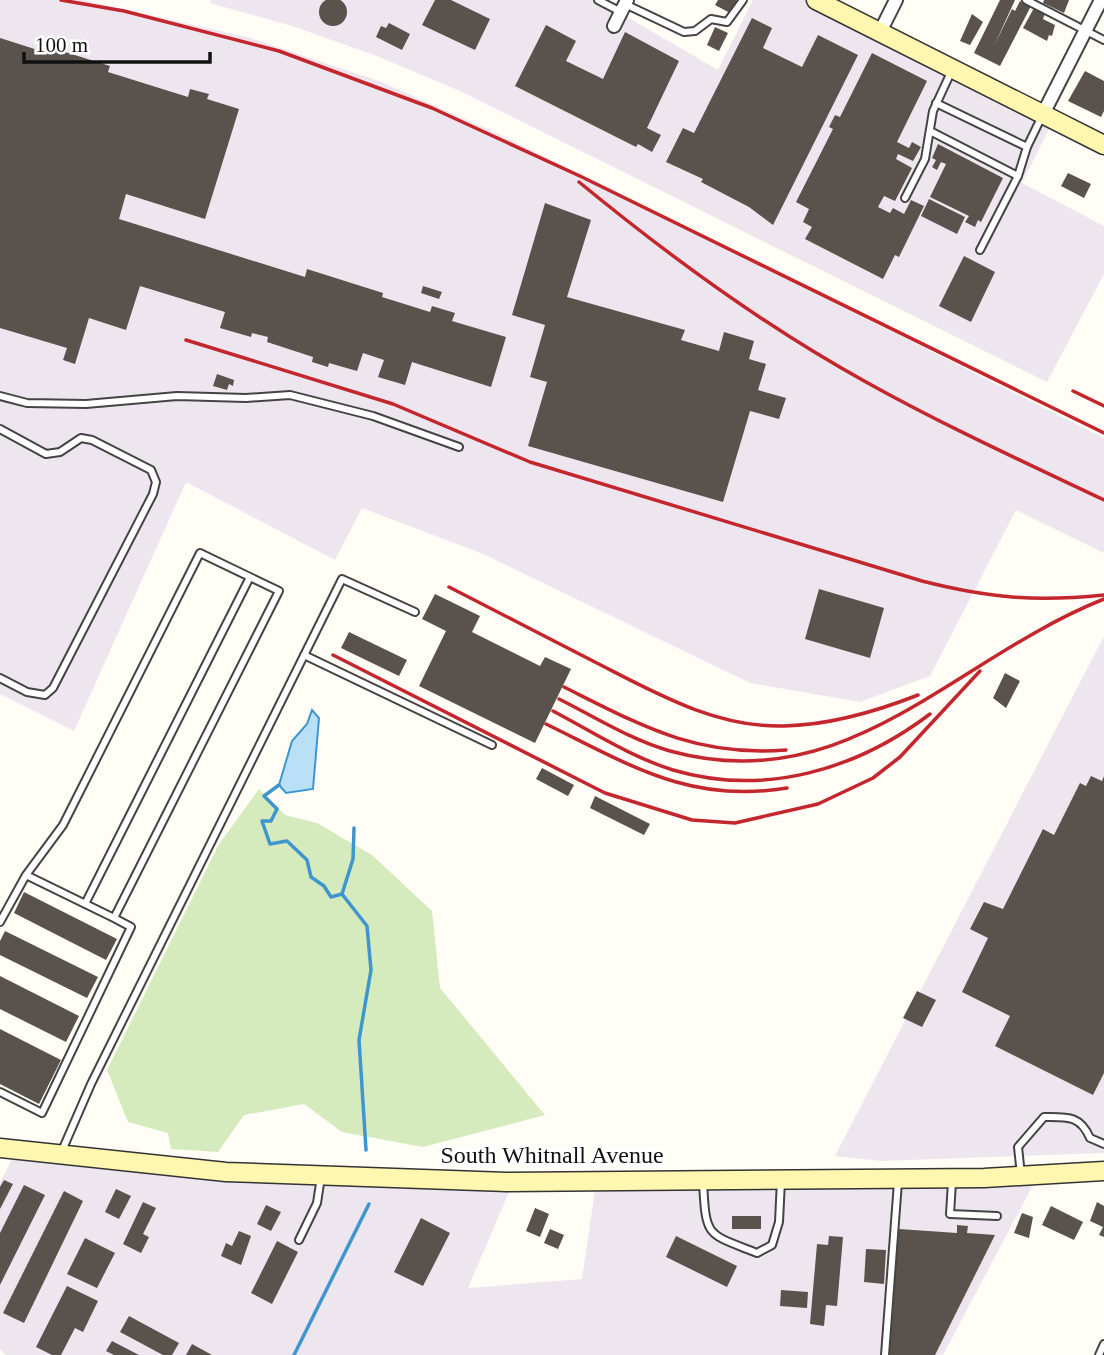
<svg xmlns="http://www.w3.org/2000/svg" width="1104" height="1355" font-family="'Times New Roman',serif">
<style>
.industrial{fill:#eee6ef}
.green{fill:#d5ebbd}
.water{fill:#b9e0f7;stroke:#3f96cf;stroke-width:2}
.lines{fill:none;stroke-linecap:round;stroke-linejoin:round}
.stream{stroke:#3f96cf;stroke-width:3.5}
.building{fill:#5a524d}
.lane-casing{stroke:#444;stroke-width:10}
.street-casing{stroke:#444;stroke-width:16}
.secondary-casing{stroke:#333;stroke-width:21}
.lane{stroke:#fff;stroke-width:6}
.street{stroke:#fff;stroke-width:12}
.secondary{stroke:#fff6b0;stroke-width:18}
.rail{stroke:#c4262e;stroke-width:3.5}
.labels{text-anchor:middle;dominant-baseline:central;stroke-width:7;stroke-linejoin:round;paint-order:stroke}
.street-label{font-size:24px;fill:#111;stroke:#fff}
</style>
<rect width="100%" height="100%" fill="#fffdf5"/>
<path class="industrial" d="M0,0h82l165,37 132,44 120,53 605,304v115l-88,-43 -86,166 -70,26 -110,-19 -267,-129 -121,-46 -27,52 -149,-78 -112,249 -74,-37z
M211,0h387l120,70 35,-70h63l238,119 -32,64 82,43v48l-57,108 -587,-291 -86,-36 -82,-29 -82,-23z
M1104,636v517l-223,8 -46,-5z
M13,1157l201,22 296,11 -42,98 114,-9 13,-89 438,-5 -90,170h-937l-6,-6v-166z"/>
<path class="green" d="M259,789l26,26 32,8 55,32 60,56 8,77 105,127 -122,32 -81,-15 -38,-28 -60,11 -26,37 -47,-3 -3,-16 -40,-11 -21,-52 112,-226z"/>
<path class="water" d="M312,710l7,8 -6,71 -27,4 -7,-8 13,-44 15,-17z"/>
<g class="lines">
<path class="stream" d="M279,785l-15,11 13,13 -6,12h-9l8,23 17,-3 20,19 4,17 13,9 7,11 11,-3
M342,894l25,32 4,44 -12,70 7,110
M342,894l11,-35 1,-31
M294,1355l75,-151"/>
</g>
<path class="building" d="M319 12a14 14 0 1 1 28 0a14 14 0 1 1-28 0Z
M435,0h16l39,19 -15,31 -53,-25z
M718,0h19l-7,13 -15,-8z
M1000,0h15l-21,46 18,-37 3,2 5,-10 11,5 -31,60 -26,-13z
M1044,0h25l-5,13 -21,-10z
M1034,8l11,5 -2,6 12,6 -3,11 -3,-1 -2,6 -24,-13z
M972,14l11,8 -13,23 -10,-4z
M752,18l20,10 -9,20 39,19 16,-32 40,20 -85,170 -24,-18 -48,-25 2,-3 -37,-17 17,-34 11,5z
M389,23l21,11 -8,16 -26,-13 5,-11 5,2z
M546,25l30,16 -10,20 37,18 22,-47 54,29 -32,67 14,7 -9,17 -14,-8 -2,3 -121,-61z
M715,27l13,6 -9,18 -12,-6z
M0,38l44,14 2,-6 64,20 -2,6 80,25 2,-8 19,5 -2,5 32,10 -34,110 -79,-25 -7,25 186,58 2,-8 76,24 -1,4 48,15 2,-6 23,7 -3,8 54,16 -15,50 -79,-25 -7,23 -27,-8 6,-17 -21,-7 -6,18 -28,-8 -1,4 -16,-5 1,-5 -46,-15 1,-5 -16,-4 -1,4 -31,-9 5,-16 -85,-26 -14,44 -37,-12 -14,46 -12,-4 4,-12 -67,-20z
M872,53l55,28 -30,61 12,6 3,-6 9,5 -8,14 -15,-7 -2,5 16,9 -17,33 -11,-5 -6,11 12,6 3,-5 11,6 7,-14 13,6 -25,51 -4,-2 -12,24 -78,-40 7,-12 -9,-5 6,-13 -13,-7 37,-73 -4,-2 6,-12 5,2z
M1085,71l19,10v30l-3,6 -33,-16z
M938,144l65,34 -22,44 -3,-2 -3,7 -10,-5 4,-6 -39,-19 16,-33 -5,-2 -4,8 -5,-3 4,-7 -4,-2z
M1068,173l23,11 -7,14 -23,-12z
M929,199l36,18 -8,17 -36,-18z
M545,203l46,17 -24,77 118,33 -4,10 38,11 5,-19 30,9 -5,18 17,5 -8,26 28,8 -7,21 -29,-8 -27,91 -195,-56 19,-64 -17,-5 15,-52 -33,-10z
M964,256l31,16 -24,50 -32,-16z
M423,286l19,6 -3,7 -18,-6z
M217,374l17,6 -1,6 -4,-2 -2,6 -14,-4z
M819,589l65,19 -14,50 -65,-19z
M435,594l45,22 -8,16 68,34 5,-9 26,12 -36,74 -116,-57 27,-55 -24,-12z
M349,632l58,28 -8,16 -58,-28z
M1005,673l15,8 -14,27 -13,-10z
M542,768l32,17 -6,11 -32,-17z
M1091,776l11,5 2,-5v297l-11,22 -98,-49 15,-30 -48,-24 26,-54 -18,-9 14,-27 19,7 40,-80 11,6 26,-52 6,3z
M595,796l55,28 -6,11 -54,-27z
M24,892l93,47 -11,21 -92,-47z
M5,931l93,46 -11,21 -87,-43v-14z
M0,976l79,40 -13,26 -66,-33z
M917,991l19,9 -14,27 -19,-9z
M0,1029l61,31 -22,44 -39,-20z
M4,1180l9,4 -13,25v-22z
M24,1185l21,10 -45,90v-52z
M116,1189l15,7 -12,23 -14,-7z
M64,1191l19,10 -59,122 -21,-10z
M143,1202l13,6 -13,26 6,3 -8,16 -18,-9z
M1097,1202l7,4v31l-5,-2 4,-8 -13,-6z
M266,1205l15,7 -10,19 -14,-7z
M1051,1206l32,16 -9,18 -32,-15z
M535,1208l14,6 -9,23 -14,-6z
M1022,1213l11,4 -4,21 -15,-5z
M732,1216h29v13h-29z
M421,1218l29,15 -27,53 -29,-14z
M957,1225l11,1 -1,7 28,2 -60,120h-47l11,-126 58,4z
M550,1229l14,6 -6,14 -14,-6z
M239,1231l12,5 -10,29 -20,-9 5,-13 6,3z
M676,1236l61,30 -10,21 -61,-30z
M829,1236l14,1 -6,69 -11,-1 -2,21 -14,-2 7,-80 11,1z
M85,1238l30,15 -18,35 -30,-14z
M277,1241l21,11 -26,52 -21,-11z
M866,1249l20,1 -2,34 -20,-2z
M67,1286l31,15 -15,31 -8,-4 -14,27h-9l-16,-8z
M781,1290l27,2 -1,16 -27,-2z
M129,1316l50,27 -7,12h-9l-43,-23z
M112,1341l27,14h-25l-8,-4z
M192,1344l20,11h-26z"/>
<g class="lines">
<g class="lane-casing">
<path id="lane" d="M598,0l23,12
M1026,0l78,40
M625,4l59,28 11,-1 16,-12 16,3 16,-22
M936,103l91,44
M930,131l88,45
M905,198l20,-39 8,-48 19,-41
M980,250l38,-74 9,-29 15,-31
M0,396l27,7 59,1 91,-8 69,2 44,-3 83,21 86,31
M0,429l46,25 14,-2 21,-14 11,2 59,30 5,12 -3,12 -100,194 -8,7 -18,-3 -27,-14
M304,655l188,90
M26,875l88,43
M85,904l165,-327
M0,922l26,-47 37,-50 137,-272 79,38 -165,327 17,9 -89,186 -42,-21
M61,1153l30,-69 251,-505 73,33
M1021,1175l-3,-28 26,-30c23,0 36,-2 46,21l14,6
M703,1182c3,56 3,51 54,71l15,-8 7,-23 2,-42
M952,1182l-2,32 47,2
M299,1240l18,-37 4,-26
M885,1355l13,-173
M1099,1355l5,-11"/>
</g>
<g class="street-casing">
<path id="street" d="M614,26l13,-26
M880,32l16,-32
M1043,114l58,-114"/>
</g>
<g class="secondary-casing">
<path id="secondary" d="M816,0l288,145
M0,1148l226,24 281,10 477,-4 120,-7"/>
</g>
<use href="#lane" class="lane"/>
<use href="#street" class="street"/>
<use href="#secondary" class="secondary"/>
<path class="rail" d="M61,0l63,11 155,40 153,57 150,69 522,256
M579,182c90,74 185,144 287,200 77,43 158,80 238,118
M186,340l207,64 137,58 392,119c67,17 113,21 182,14
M1073,391l31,15
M449,587c47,24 95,49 142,73 61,31 123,68 193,66 47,-1 91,-14 134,-31
M333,655l272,138 87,27 43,3 83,-19 55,-26 27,-21 80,-86
M564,687c78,39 132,70 222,63
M559,699c36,18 72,41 111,52 178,49 283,-92 434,-152
M553,711c38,20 78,46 120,59 91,27 183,0 257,-56
M546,724c84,41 144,80 241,64"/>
</g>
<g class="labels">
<g class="street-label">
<text x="552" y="1155">South Whitnall Avenue</text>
</g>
</g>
<path d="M24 52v10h186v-10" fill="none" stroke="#111111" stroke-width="3.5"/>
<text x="35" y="52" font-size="21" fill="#111111" stroke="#ffffff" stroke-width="5" paint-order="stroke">100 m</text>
</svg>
